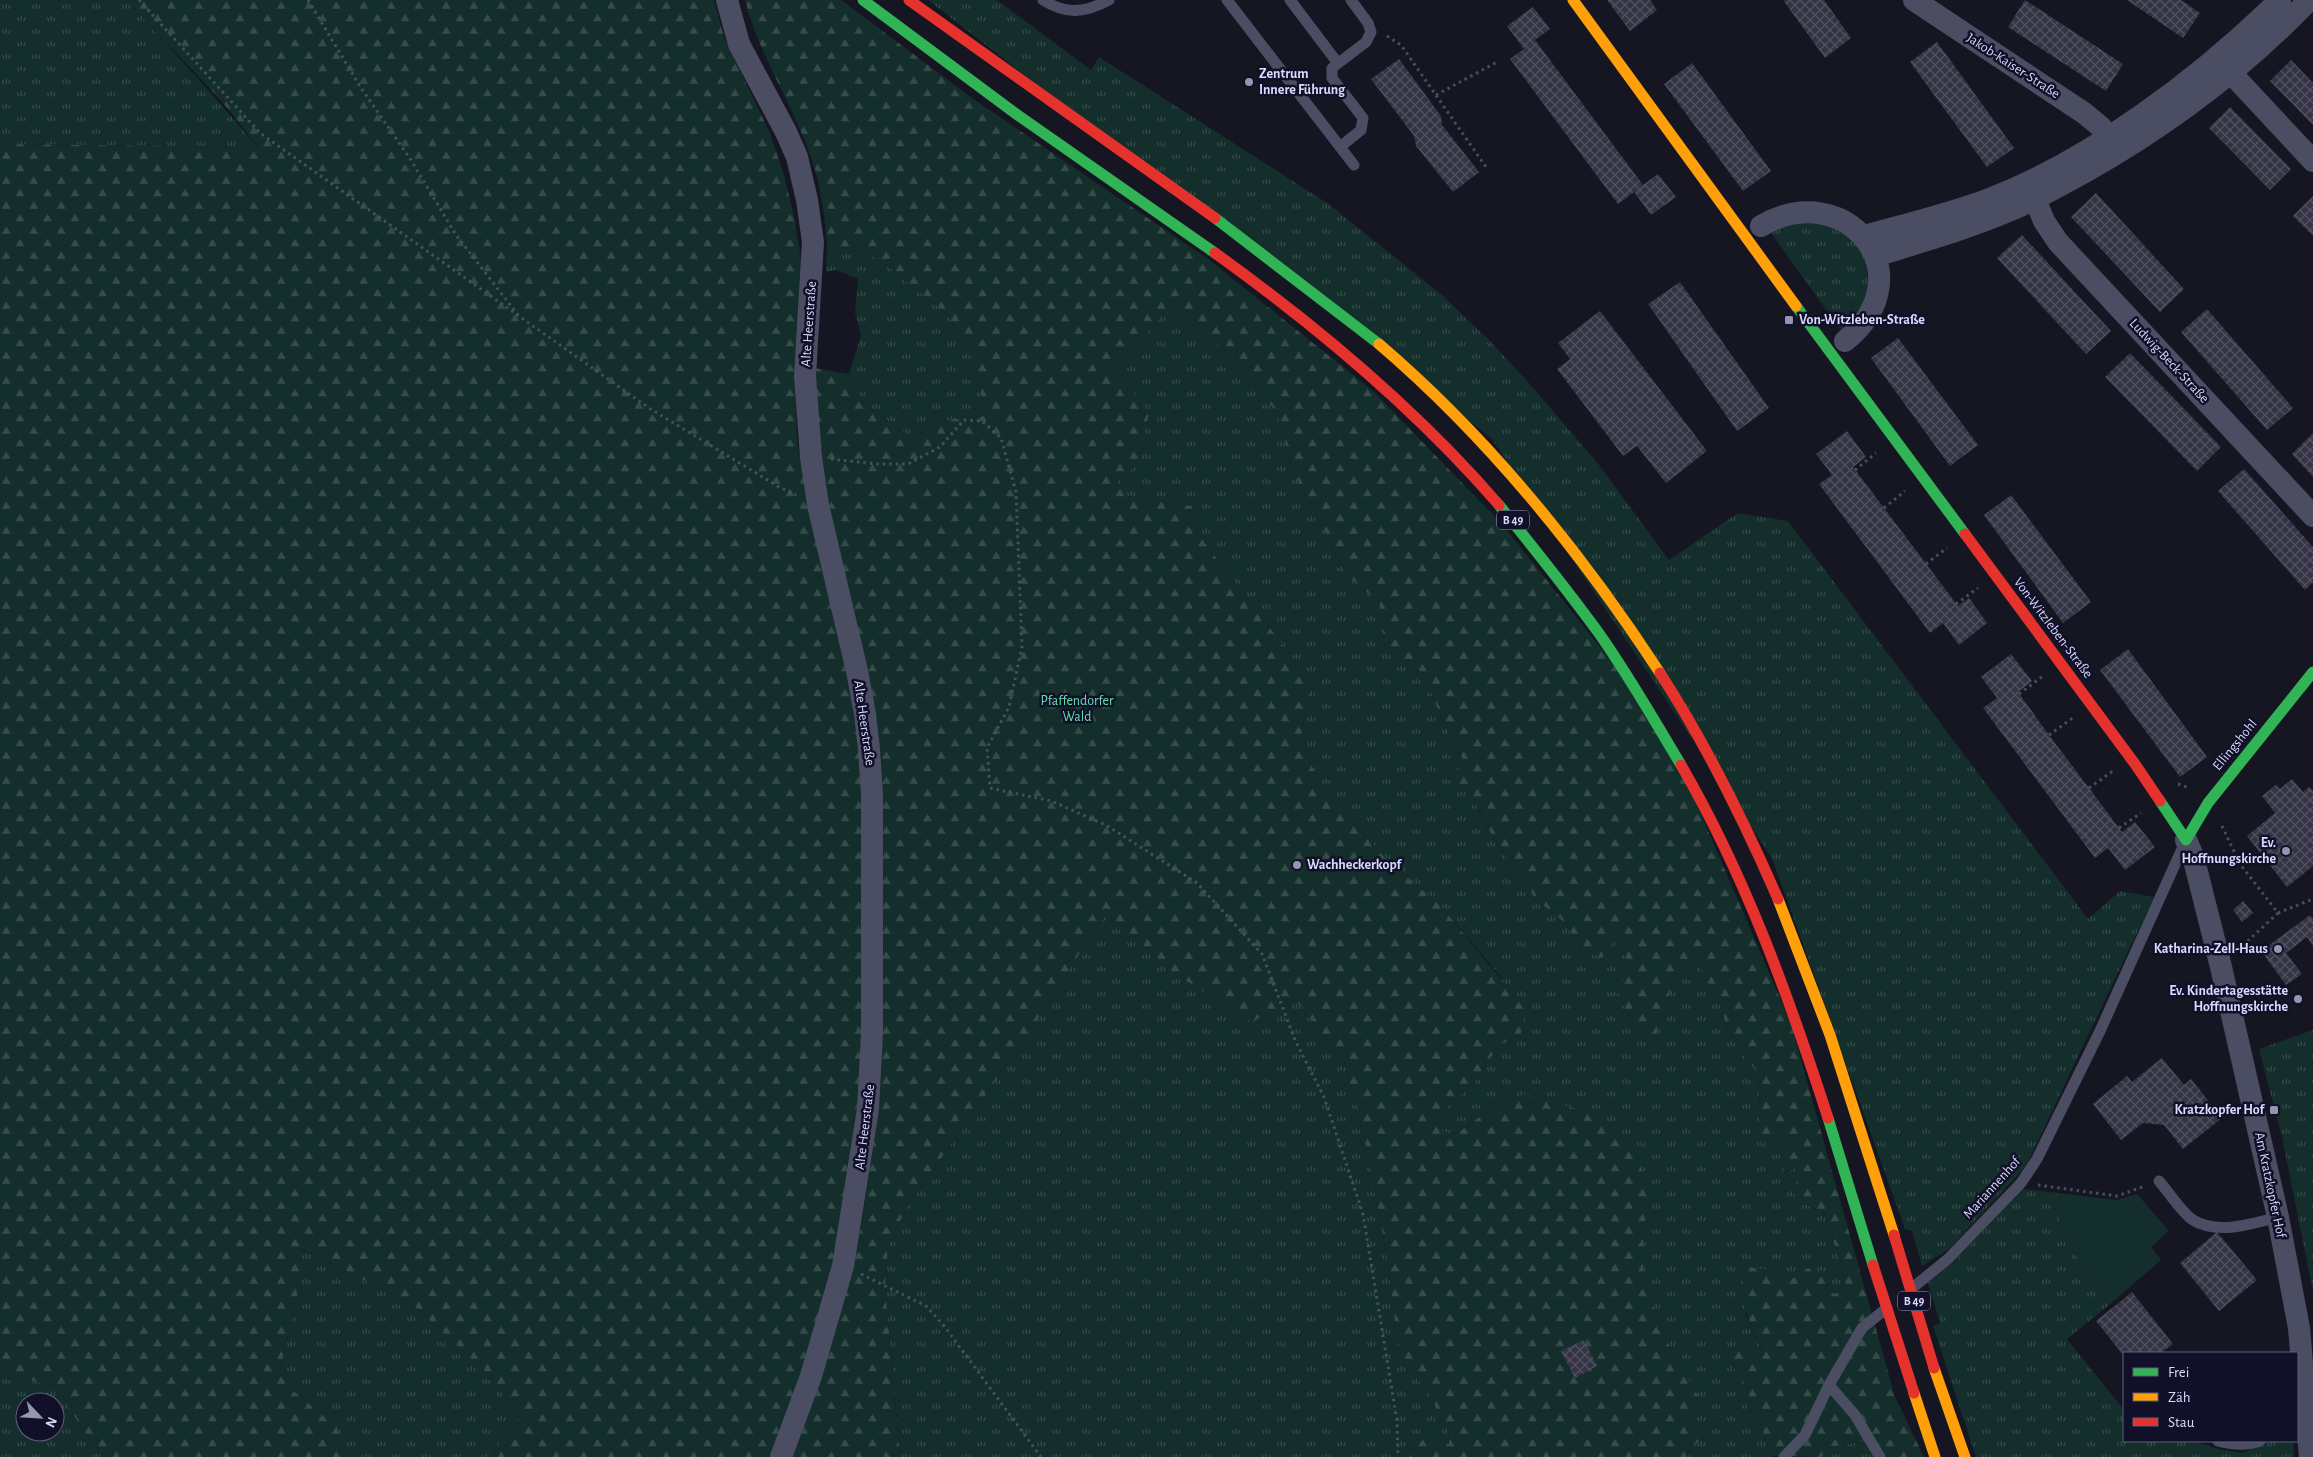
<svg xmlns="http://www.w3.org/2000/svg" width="2313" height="1457" font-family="'Alegreya Sans',sans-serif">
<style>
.grass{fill:url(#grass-tufts);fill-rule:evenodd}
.forest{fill:url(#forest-firs)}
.green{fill:#132e2b}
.building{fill:url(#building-cross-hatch)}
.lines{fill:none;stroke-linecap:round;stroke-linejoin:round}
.path{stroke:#43525c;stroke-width:3;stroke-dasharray:2.5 4;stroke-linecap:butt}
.lane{stroke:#4b4d63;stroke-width:11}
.street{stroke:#4b4d63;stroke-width:22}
.fast{stroke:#30b455;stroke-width:11}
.slow{stroke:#ff9f0a;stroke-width:11}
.jam{stroke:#e5322d;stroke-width:11}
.jam-bridge{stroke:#e5322d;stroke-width:11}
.poi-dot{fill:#9495b1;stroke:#111028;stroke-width:2}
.labels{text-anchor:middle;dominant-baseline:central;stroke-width:5;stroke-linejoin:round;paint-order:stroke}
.shield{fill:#111028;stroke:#9c9dbe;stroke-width:1}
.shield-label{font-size:12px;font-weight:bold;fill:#d8dafe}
.street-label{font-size:14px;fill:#d8dafe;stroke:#111028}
.poi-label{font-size:14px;font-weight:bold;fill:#d8dafe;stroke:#111028;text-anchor:end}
.park-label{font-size:14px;fill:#64dfac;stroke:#111028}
</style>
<defs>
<pattern id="grass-tufts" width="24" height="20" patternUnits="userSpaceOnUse" patternTransform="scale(1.25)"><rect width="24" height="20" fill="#132e2b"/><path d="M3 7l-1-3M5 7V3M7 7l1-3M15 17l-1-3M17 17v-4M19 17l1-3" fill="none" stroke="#354c4b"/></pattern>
<pattern id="forest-firs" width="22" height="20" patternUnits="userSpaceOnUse" patternTransform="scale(1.25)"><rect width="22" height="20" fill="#132e2b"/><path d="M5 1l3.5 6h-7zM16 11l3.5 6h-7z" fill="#354c4b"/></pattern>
<pattern id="building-cross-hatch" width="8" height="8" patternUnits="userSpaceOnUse" patternTransform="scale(1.25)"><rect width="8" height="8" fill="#343445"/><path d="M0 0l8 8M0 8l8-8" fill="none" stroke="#515161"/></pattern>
</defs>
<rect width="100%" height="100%" fill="#161622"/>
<path class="grass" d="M0,0h128c42,50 88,96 129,147l-257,-3z
M928,0h69l94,70 8,-13 228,146 114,91 49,47 39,42 70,82 70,95 69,-47 50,8 300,398 32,-28 34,6 -128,269 -77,83 -27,17 -10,-35 -7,-2 -133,-371 -281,-420z
M1788,223h39l28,19 10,15 4,29 -6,19 -22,25 -70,-97z
M827,245l13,9 22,-4 20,12 67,53 22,39 16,62 -34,3 -42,18 -48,-34 -14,-29 12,-39 -6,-23 3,-33 -22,-9 -10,2z
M1170,306l61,49 46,58 17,61 53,101 32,27 6,46 38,25 20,48 19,37 7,30 16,36 27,42 16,17 7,18c24,13 34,24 45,48l39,-17 10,36 -12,27 13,22 7,22 28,-19 7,-39 23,-24 25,48 8,25 14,24 16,19 1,29 24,33 5,13 -4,25 17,-7 4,38 18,8 18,51 1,17 8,8 -16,6 -13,-20 -27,4 -23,-8 -26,43 17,39 -43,-5 10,9 6,14 11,15 2,24 12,15 12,33h-87l21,-24 -16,-13 -8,-50 -14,-27 -25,-65v-31l4,-65 -166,-66 -26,19 -15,-4 -6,-13 38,-32 27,-41 21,-8 -20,-61 -58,-69 -59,-51 -38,-44 -30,-39 -15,-33 10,-46 -21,-41 -90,-118 -7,-29 -66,-10 -10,-14 21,-18 -22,-94z
M1106,912l66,60 122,26 50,64 26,100 17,96 12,96 27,36 22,39 1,15 -25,-5 -15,18h-509l-15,-170 3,-40 19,-40 122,-174z
M2313,1030v262l-31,-155 -23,-88z
M2022,1189l36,4 4,42 48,69 -43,35 57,71v31h70l24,8 24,4 30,-12h21l1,16h-318l-43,-131 7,-3 -12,-40 26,-21z
M302,1249l112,57 74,68 32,44 -31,39h-145l-8,-30 -45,-38 -12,-15 18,-76z
M0,1363l19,14 39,11 23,39 24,30h-105zM25,1402h30v30h-30z
M1874,1433l13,24h-65l7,-10 31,-5z"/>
<path class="forest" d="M128,0h586l10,37 46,96 14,42 10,41 6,37 2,28 -7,98 2,61 15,85 46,193 8,81 -5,313 -24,155 -65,190h-283l31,-39 -32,-44 -74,-68 -111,-57 -6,49 -18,76 12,15 46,38 7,30h-239l-24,-30 -23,-39 -39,-11 -19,-14v-1219l257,3c-36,-54 -88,-97 -129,-147z
M745,0h96l131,98 236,161 165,132 129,133 114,143 75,124 100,233 104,373 29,60h-37l-13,-23 -14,8 -31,5 -7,10 -50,-1 -12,-32 -12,-15 -2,-24 -11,-15 -6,-14 -10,-3v-6l43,4c-14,-32 -22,-49 -21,-85l30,4 23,8 14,-10 13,6 13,20 16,-6 -8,-8 -1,-17 -18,-51 -18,-8 -11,-10 6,-28 -17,7 -3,-17 8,-8 -5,-13h-22l-3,-62 -16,-19 -14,-24 -8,-25 -25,-47 -23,23 -7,39 -13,20 -15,-1 -7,-22 -13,-22 12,-27 -10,-35 -17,25 -22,-9c-11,-24 -21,-35 -45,-48l-7,-18 -16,-17 -27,-42 -16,-36 -15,-5 8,-25 -19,-37 -20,-48 -38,-25 -6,-46 -32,-27 -17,-33 -36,-68 -17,-61 -46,-58 -61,-49 -55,64 34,43 -12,52 -20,17 10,14 65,10 7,29 90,118 21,41 -10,46 15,33 30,39 38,44 59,51 84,103 -6,27 -21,8 -27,41 -37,32 5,12 15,5 26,-19 43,-22 49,14 47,20 28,54 -5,65v31l25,65 32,57 -9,20 15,13 -21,24h-276l15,-19 25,6 -1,-15 -22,-39 -27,-36 -12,-96 -17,-96 -26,-100 -50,-64 -42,24 -80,-50 -66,-60 -77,121 -122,174 -19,40 -3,40 15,170h-107l30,-84 22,-75 16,-71 10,-68 10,-355 -55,-303 -12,-133 35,6 14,29 48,34 42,-18 34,-3 -16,-62 -22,-39 -67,-53 -20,-12 -22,4 -13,-9c-2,-26 -5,-50 -12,-75 -17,-59 -55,-110 -70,-170z"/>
<path class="green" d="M2058,1193l59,7 20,-6 32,37 -18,16 10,13 -51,44 -48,-69z"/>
<path class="building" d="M1607,0h43l7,10 -27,21z
M1783,0h41l27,38 -26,20z
M2025,0l98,64 -17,27 -98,-64z
M2127,0h54l19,13 -17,25z
M1533,7l17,22 -15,11 108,145 15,-11 18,23 -25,18 -17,-23 -16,12 -108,-145 14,-10 -17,-23z
M1937,42l77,106 -27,19 -77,-105z
M1399,59l42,57 1,9 37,47 -26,20 -37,-46 -2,-10 -43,-57z
M2291,60l22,23v42l-43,-44z
M1692,63l79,108 -28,20 -79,-107z
M2230,107l61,62 -21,21 -61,-62z
M2096,193l88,96 -24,23 -89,-95z
M2313,196v40l-20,-20z
M2022,235l89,96 -25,23 -89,-96z
M1680,282l89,126 -32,23 -89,-127z
M2207,309l86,99 -26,22 -86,-98z
M1600,311l107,140 -41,32 -29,-37 -14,10 -66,-87 13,-10 -12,-16z
M1898,338l80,107 -28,21 -79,-108z
M2130,353l91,94 -24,24 -92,-94z
M1847,431l19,26 -13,10 105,139 11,-8 18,25 -28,22 -16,-22 -13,10 -111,-149 13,-9 -16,-21z
M2313,433v44l-21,-23z
M2244,469l69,78v35l-8,8 -87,-99z
M2011,495l80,107 -28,21 -79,-108z
M2128,649l79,108 -27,20 -80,-107z
M2011,654l21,27 -14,11 31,43 73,97 13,-10 20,25 -30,23 -17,-22 -13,10 -112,-150 14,-10 -16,-21z
M2292,779l11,13 6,-5 4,4v75l-26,21 -40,-51 28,-23 -13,-17 14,-11 4,4z
M2243,901l10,12 -11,9 -9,-12z
M2310,915l3,4v27l-6,-9 -21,16 16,21 -16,11 -25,-34z
M2162,1058l22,27 7,-6 31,39 -39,31 -19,-24 -21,-2 -22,17 -28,-36 34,-28 5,6z
M2217,1232l40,48 -38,31 -39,-48z
M2132,1292l41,52 -12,9h-37v3l-28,-35z
M1584,1340l13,26 -22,12 -14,-27z"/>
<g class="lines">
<path class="path" d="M139,0l121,133 389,275 130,79 17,8
M308,0l53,88 50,72 45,75 62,80
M1387,36l14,9 85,122
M1436,95l63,-34
M831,459l46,5h31l32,-17 24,-27 18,1 19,17 15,54 6,155 -13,60 -22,41 3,40 61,13 55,24 91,58 65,71 33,86 29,57 39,117 34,207 1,36
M1855,470l21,-17
M1884,508l21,-17
M1926,564l21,-16
M1956,604l22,-16
M2019,694l24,-18
M2049,735l25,-18
M2178,784l12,4
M2089,788l24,-17
M2222,826l18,38 38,49 35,-14
M2119,828l22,-15
M2238,950l40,-37
M2038,1185l79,11 28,-10
M861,1274l65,32 19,21 96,130"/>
<path class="lane" d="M1043,0c23,15 42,13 66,0
M1227,0l127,165
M1290,0l47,62
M1340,147l21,-17 2,-12 -31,-40v-10l34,-26 5,-10 -3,-9 -17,-23
M2159,1181c9,10 23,32 34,39 24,15 60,4 85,-3
M1911,1289l37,-30 73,-76 16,-24 63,-128 86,-191
M1829,1385l26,30 25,42
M2218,1441c15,4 28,5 42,0
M1784,1457l21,-22 24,-50 33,-57 25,-20"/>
<path class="street" d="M727,0l12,44 47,88 11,25 10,43 6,42 -8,134 6,81 7,48 39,166 8,43 4,35 3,46v238l-4,76 -25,157 -32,110 -30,81
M1914,0l170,113 17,14 16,23
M2231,73l82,88
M2030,187l14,34 14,21 255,274
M1761,226c85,-50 166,49 84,115
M1864,236c40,-11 81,-21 120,-35 106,-39 216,-123 296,-201
M1875,256c45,-14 92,-27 136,-46 26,-11 49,-25 74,-38 83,-47 158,-103 224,-172
M2186,840l7,16 28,111 57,250 21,111 11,129"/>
<path class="fast" d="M863,0l156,116 196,137
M1215,218l164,126
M1796,306l169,228
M1499,505c34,42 67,83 99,127 30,42 56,88 83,133
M2160,801l26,39 22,-37 105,-131
M1828,1118l45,147"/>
<path class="slow" d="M1573,0l223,306
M1379,344c110,94 202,208 281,329
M1778,899l52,136 64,200
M1934,1368l31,89
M1914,1393l21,64"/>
<path class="jam" d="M909,0l306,218
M1215,253c103,74 201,156 284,252
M1965,534l170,230 25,37
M1660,673c46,71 84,148 118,226
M1681,765c64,110 108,232 147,353"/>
<path class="jam-bridge" d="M1894,1235l40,133
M1873,1265l41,128"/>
</g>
<g class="poi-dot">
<circle cx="1249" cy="82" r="5"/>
<rect x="1784" y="315" width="10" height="10" rx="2.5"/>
<circle cx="2286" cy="851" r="5"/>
<circle cx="1297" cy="865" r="5"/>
<circle cx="2278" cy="949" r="5"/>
<circle cx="2298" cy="999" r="5"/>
<rect x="2269" y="1105" width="10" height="10" rx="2.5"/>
</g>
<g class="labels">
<g class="shield">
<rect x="1497" y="510.5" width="32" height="19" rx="4"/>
<rect x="1898" y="1291.5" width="32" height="19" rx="4"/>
</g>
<g class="shield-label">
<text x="1513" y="520">B 49</text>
<text x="1914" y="1301">B 49</text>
</g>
<g class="street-label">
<text transform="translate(2013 66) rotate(33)">Jakob-Kaiser-Straße</text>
<text transform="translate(809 324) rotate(-86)">Alte Heerstraße</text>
<text transform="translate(2169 361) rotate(47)">Ludwig-Beck-Straße</text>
<text transform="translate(2053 628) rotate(53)">Von-Witzleben-Straße</text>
<text transform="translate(864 723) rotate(82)">Alte Heerstraße</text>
<text transform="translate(2235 745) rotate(-51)">Ellingshohl</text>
<text transform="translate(865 1127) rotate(-83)">Alte Heerstraße</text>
<text transform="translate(2270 1185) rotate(78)">Am Kratzkopfer Hof</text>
<text transform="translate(1992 1188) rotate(-48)">Mariannenhof</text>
</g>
<g class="poi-label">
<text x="1259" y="74" text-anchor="start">Zentrum<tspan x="1259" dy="16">Innere Führung</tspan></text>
<text x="1799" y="320" text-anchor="start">Von-Witzleben-Straße</text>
<text x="2276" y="843">Ev.<tspan x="2276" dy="16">Hoffnungskirche</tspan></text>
<text x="1307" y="865" text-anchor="start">Wachheckerkopf</text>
<text x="2268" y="949">Katharina-Zell-Haus</text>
<text x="2288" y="991">Ev. Kindertagesstätte<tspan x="2288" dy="16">Hoffnungskirche</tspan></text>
<text x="2264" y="1110">Kratzkopfer Hof</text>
</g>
<g class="park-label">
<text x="1077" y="701">Pfaffendorfer<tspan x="1077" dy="16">Wald</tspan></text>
</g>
</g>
<rect x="2123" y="1352" width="175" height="90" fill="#111028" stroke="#61617e"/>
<rect x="2133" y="1368" width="25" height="8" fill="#30b455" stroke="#61617e"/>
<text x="2168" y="1377" font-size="15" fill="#d8dafe">Frei</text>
<rect x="2133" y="1393" width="25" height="8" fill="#ff9f0a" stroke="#61617e"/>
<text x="2168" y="1402" font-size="15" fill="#d8dafe">Zäh</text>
<rect x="2133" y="1418" width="25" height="8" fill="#e5322d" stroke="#61617e"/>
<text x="2168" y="1427" font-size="15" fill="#d8dafe">Stau</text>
<g transform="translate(40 1417) rotate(115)"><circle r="24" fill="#111028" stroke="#61617e"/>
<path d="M0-4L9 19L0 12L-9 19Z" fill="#9495b1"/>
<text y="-8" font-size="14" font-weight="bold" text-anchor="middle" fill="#d8dafe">N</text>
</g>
</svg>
